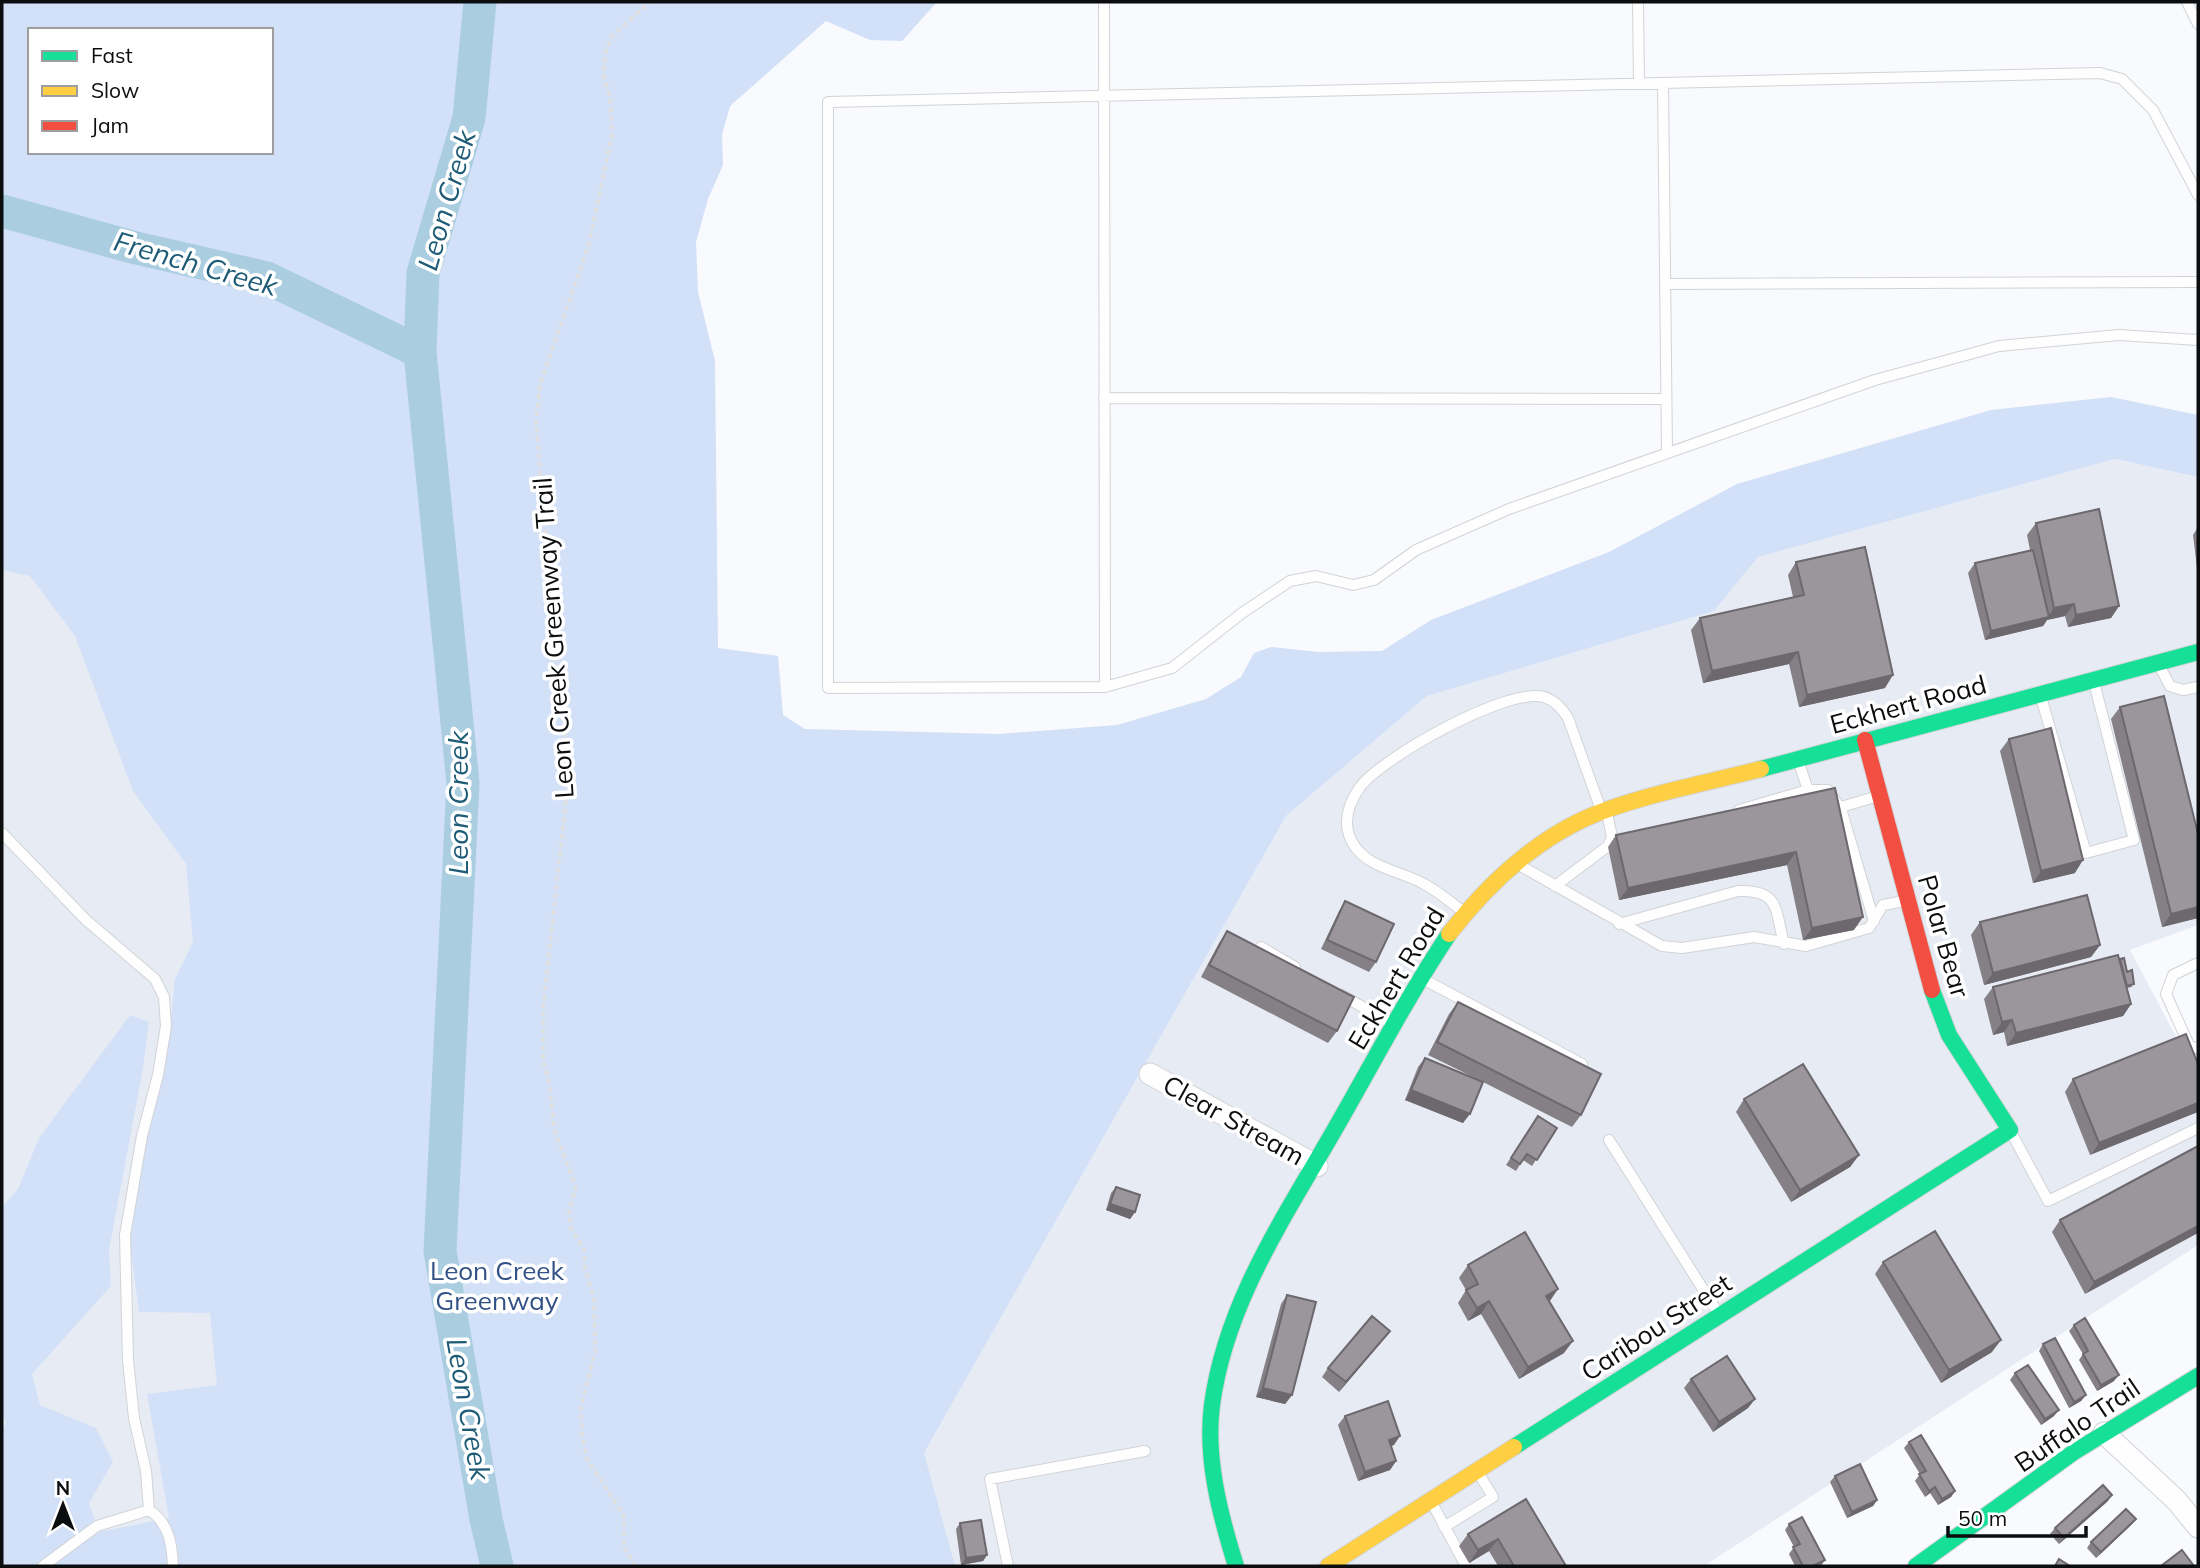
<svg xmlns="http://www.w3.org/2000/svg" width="2200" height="1568" font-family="Mulish,sans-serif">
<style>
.built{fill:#e7ecf4;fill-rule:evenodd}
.green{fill:#d2e0f8;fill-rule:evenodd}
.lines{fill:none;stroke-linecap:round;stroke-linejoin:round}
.river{stroke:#aacde0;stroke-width:33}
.lane-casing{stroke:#d1d3d6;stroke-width:12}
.street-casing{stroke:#d1d3d6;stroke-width:23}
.fast-casing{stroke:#d1d3d6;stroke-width:18}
.slow-casing{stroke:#d1d3d6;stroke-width:18}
.jam-casing{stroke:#d1d3d6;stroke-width:18}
.path{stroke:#e0e0e1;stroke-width:3.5;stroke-dasharray:5 3.5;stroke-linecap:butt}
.lane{stroke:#fefeff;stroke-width:10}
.street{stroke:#fefeff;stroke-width:21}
.fast{stroke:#16e098;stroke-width:16}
.slow{stroke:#ffcf43;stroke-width:16}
.jam{stroke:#f24e42;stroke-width:16}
.wall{fill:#858086}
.shaded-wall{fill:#6c686d}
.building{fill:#9b959c;stroke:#6c686d;stroke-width:2}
.labels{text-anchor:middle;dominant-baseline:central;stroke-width:7;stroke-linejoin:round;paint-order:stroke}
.street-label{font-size:26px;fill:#0b0d0f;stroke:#fff}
.park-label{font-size:26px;fill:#325186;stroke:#fff}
.water-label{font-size:28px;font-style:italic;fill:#1e5b76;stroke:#fff}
</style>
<rect width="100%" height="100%" fill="#f8fafd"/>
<path class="built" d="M2,2h309l-87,1564h-222zM30,30h241v122h-241z
M2115,459l83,18v448l-68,25 68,128v167l-494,321h-814l34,-113 362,-637 141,-120 287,-85 44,-54z"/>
<path class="green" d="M2,2h935l-35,39 -32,-1 -44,-19 -96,85 -8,29 1,30 -15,34 -12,43 2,50 17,69 3,287 60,8 5,59 22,14 195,5 117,-9 89,-26 35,-22 13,-24 17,-6 48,5 63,-1 49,-31 178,-68 128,-68 254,-74 120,-13 87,18v62l-83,-18 -357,98 -44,54 -287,85 -141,120 -362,637 31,113h-953v-139l4,-3 -4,-12v-205l16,-18 21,-51 91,-123 19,7 -7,52 -33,176 2,36 -79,88 8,31 56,23 17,34 -24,41 10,29 70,-14 -22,-124 70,-9 -7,-72 -71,-1 -10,-76 16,-92 22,-87 8,-78 18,-37 -7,-78 -53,-73 -58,-155 -45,-60 -28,-6zM30,30h241v122h-241z"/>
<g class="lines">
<path class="river" d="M480,2l-11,116 -46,155 -3,79 43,431 -23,468 46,268 11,47
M2,211l130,36 135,31 153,74"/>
<g class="lane-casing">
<path id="lane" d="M1104,2l1,685
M1638,2l1,81
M2187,2l11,22
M1663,83l4,369
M2198,195l-45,-85 -31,-31 -22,-6 -1272,29v586l277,-1 67,-19 70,-55 48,-32 26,-5 37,9 21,-5 42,-30 93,-41 366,-129 124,-34 120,-11 79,5
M1665,284l533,-2
M1104,398l562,1
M2159,665l11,21 13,4 15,-3
M2041,697l45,156 48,-13 -40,-158
M1798,760l10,30
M1841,807l37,-11
M1739,810l69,-20h20l13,19 33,112
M2,833l84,87 69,59 9,18 2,29 -8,49 -16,61 -17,99 3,125 6,58 12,53 3,39
M1519,865l143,81 20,2 72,-11 52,9 63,-18 14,-23 21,-4
M1555,886l53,-40 4,-9 -5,-24
M1464,912c-13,-9 -26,-21 -40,-28 -24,-14 -57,-15 -72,-42 -10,-19 -4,-38 8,-55 23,-30 147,-100 184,-90 12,4 18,12 24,21l33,92
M1619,924l119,-33c42,-2 37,19 46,53
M1261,947l34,20
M2198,963l-25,12 -7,19 23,51 9,4
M1423,979l159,85
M1342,995l50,29
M2011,1132l37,69 150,-73
M1609,1140l109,173
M1432,1503l34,63
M1444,1527l49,-30 -14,-23
M43,1566l54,-40 52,-16c20,13 23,34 24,56
M1008,1566l-18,-87 155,-28"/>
</g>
<g class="street-casing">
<path id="street" d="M1150,1074l167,92
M2104,1433l73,68 21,26"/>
</g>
<g class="fast-casing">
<path id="fast" d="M1761,769l437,-117
M1514,1447l496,-317 -61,-95 -17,-45
M1236,1566c-16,-51 -31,-108 -24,-161 14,-105 76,-193 127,-283 36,-63 70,-128 110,-188
M1916,1566l158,-114 124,-76"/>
</g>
<g class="slow-casing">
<path id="slow" d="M1449,934c41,-53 93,-101 157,-124 50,-18 104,-28 155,-41
M1328,1566l186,-119"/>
</g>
<g class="jam-casing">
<path id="jam" d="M1865,740l67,250"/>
</g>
<path class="path" d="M636,1566l-12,-18v-32l-37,-57 -5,-25 -1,-27 14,-56 -1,-53 -9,-29 -1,-20 -14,-22 -1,-16 7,-24 -22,-58 -4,-43 -7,-27v-51l26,-236 -15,-132 -18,-219 4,-37 49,-140 23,-110 -2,-36 -6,-22 1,-23 7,-17 38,-34"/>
<use href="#lane" class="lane"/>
<use href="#street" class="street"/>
<use href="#fast" class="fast"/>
<use href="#slow" class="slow"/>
<use href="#jam" class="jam"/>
</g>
<path class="wall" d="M2036,523l83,83 -8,12 -43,9 -3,-11 -18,4 -4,6 -58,14 -17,-67 7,-10 55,-13 -3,-15z
M2198,527v41h-1l-4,-33z
M1796,562l89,126 -86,19 -10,-43 -86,19 -12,-53 9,-12 93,-21 -5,-22z
M2120,707l78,211 -36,9 -51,-208z
M2009,739l66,134 -42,10 -33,-132z
M1835,788l19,142 -51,10 -16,-75 -168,35 -11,-53 8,-12z
M1345,901l31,61 -7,10 -48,-23 18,-38z
M1980,922l120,23 -9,12 -107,28 -13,-50z
M1227,931l110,100 -9,12 -127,-66 18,-34z
M2120,959l7,13 5,15 -5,1 4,16 -8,12 -116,30 -3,-14 -11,3 -9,-36 9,-12z
M1458,1002l123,113 -9,12 -89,-45 -20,41 -58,-23 13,-33 7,-9 50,20 -47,-23 21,-41z
M2186,1034l-96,121 -25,-63 8,-13z
M1744,1099l115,56 -9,12 -59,35 -55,-90z
M1538,1116l19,12 -25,38 -9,-6 -7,11 -10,-6z
M2198,1146l-113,148 -33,-62 8,-12z
M1116,1187l19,25 -5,7 -24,-9 5,-17z
M1883,1262l109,90 -51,31 -66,-109z
M1468,1265l81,36 15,52 -45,26 -38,-65 -13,7 -10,-18 8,-13 -7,-12z
M1287,1295l5,100 -7,9 -29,-7 25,-93z
M2074,1325l40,56 -17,10 -18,-31 4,-6 -14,-23z
M1383,1340l-44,52 -17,-15 6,-9z
M2043,1344l43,51 -5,6 -12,7 -30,-57z
M2015,1373l39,43 -13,9 -31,-45z
M1691,1379l64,20 -7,9 -35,24 -29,-44z
M1345,1416l49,29 -3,1 5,15 -6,9 -32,11 -20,-56z
M1909,1442l46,49 -4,6 -13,8 -8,-12 -5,4 -10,-16 5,-7 -16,-26z
M1835,1476l42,24 -4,6 -26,12 -17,-36z
M1526,1499l40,67h-68l-9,-15 -20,12 -10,-17 9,-12z
M2108,1501l-49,43 -9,-10 5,-6z
M2136,1519l-5,6 -35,33 -9,-10 4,-6z
M960,1523l27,32 -4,6 -22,4 -5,-36z
M1789,1524l36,36 -4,6h-26l-6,-12 5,-7 -9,-17z"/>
<path class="shaded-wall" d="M2074,604l-9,12 -18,4 -4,6 -58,14 6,-9 56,-13 7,-10z
M2119,606l-8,12 -43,9 8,-12z
M1798,652l-9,12 -86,19 9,-12z
M1893,675l-8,13 -86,19 8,-12z
M1796,852l-9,13 -168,35 9,-12z
M2083,860l-8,13 -42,10 8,-12z
M2198,907v11l-36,9 9,-13z
M1863,917l-9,13 -51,10 9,-12z
M2100,945l-9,12 -107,28 9,-12z
M2131,1004l-8,12 -116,30 9,-13z
M2012,1020l-8,12 -11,3 9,-13z
M1411,1090l59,24 -7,9 -58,-23z
M2198,1103v9l-108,43 9,-12z
M1859,1155l-9,12 -59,35 9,-12z
M1110,1204l25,8 -5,7 -24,-9z
M2198,1226v7l-113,61 9,-12z
M1558,1289l-8,12 -4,-5z
M1489,1301l-8,13 -13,7 9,-13z
M1390,1331l-7,9 -44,52 7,-10z
M2001,1340l-9,12 -51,31 8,-13z
M1573,1341l-9,12 -45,26 9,-12z
M2119,1375l-5,6 -17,10 4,-6z
M1263,1388l29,7 -7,9 -29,-7z
M2086,1395l-5,6 -12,7 5,-6z
M1755,1399l-7,9 -35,24 6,-10z
M2059,1410l-5,6 -13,9 4,-6z
M1400,1436l-6,9 -12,4 7,-9z
M1396,1461l-6,9 -32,11 7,-9z
M1935,1487l-5,6 -5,4 4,-6z
M1955,1491l-4,6 -13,8 4,-6z
M2112,1495l-4,6 -49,43 5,-6z
M1877,1500l-4,6 -26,12 5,-6z
M2136,1519l-5,6 -35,33 5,-6z
M1498,1539l-9,12 -20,12 9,-13z
M987,1555l-4,6 -22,4 5,-7z"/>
<path class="building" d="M2099,509l20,97 -43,9 -2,-11 -20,4 -18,-85z
M1865,547l28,128 -86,20 -9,-43 -86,19 -12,-53 104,-23 -8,-33z
M2033,550l16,67 -58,14 -16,-68z
M2164,696l34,138v73l-27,7 -51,-207z
M2051,728l32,132 -42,11 -32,-132z
M1835,788l28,129 -51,11 -16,-76 -168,36 -12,-53z
M2087,895l13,50 -107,28 -13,-51z
M1345,901l49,23 -18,38 -49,-22z
M1227,931l127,66 -17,34 -128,-66z
M2118,955l13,49 -115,29 -4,-13 -10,2 -9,-35z
M2124,958l3,14 5,-2 2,14 -7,2 -7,-27z
M1458,1002l143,72 -20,41 -144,-73z
M2186,1034l12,30v39l-99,40 -26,-64z
M1425,1058l58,24 -13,32 -59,-24z
M1803,1064l56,91 -59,35 -56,-91z
M1538,1116l19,12 -20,32 -10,-6 -7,10 -9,-6z
M2198,1146v80l-104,56 -34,-62z
M1116,1187l24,8 -5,17 -25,-8z
M1935,1231l66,109 -52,30 -66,-108z
M1525,1232l33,57 -12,7 27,45 -45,26 -39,-66 -12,7 -11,-18 12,-6 -10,-19z
M1287,1295l29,7 -24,93 -29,-7z
M1372,1316l18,15 -44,51 -18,-14z
M2085,1318l34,57 -18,10 -18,-31 5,-3 -14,-26z
M2055,1338l31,57 -12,7 -31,-58z
M1727,1356l28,43 -36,23 -28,-43z
M2028,1365l31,45 -14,9 -30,-46z
M1388,1401l12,35 -11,4 7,21 -31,11 -20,-56z
M1921,1435l34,56 -13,8 -7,-12 -6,4 -10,-17 7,-3 -17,-29z
M1860,1464l17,36 -25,12 -17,-36z
M2103,1485l9,10 -48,43 -9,-10z
M1526,1499l40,67h-52l-16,-27 -20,11 -10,-16z
M2126,1509l10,10 -35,33 -10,-10z
M1802,1517l23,43 -12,6h-10l-10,-19 7,-3 -11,-20z
M981,1520l6,35 -21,3 -6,-35z
M2182,1550l12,16h-33z
M2059,1559l11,7h-15z"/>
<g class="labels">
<g class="street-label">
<text transform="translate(553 638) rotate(-94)">Leon Creek Greenway Trail</text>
<text transform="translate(1908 704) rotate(-15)">Eckhert Road</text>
<text transform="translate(1944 936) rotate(74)">Polar Bear</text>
<text transform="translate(1396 978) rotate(-59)">Eckhert Road</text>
<text transform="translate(1234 1120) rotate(29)">Clear Stream</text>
<text transform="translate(1656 1327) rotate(-33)">Caribou Street</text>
<text transform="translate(2077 1425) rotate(-34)">Buffalo Trail</text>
</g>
<g class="park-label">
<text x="497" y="1270">Leon Creek<tspan x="497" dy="30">Greenway</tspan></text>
</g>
<g class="water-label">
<text transform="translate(446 200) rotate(-74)">Leon Creek</text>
<text transform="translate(196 263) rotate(16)">French Creek</text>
<text transform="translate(457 803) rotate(-90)">Leon Creek</text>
<text transform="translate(469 1409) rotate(80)">Leon Creek</text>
</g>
</g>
<rect width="2200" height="1568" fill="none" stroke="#0b0d0f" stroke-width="7"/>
<rect x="28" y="28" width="245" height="126" fill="#ffffff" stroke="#9d9e9f" stroke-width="2"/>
<rect x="42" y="51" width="35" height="10" fill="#16e098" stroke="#9d9e9f" stroke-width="2"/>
<text x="91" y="63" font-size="21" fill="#0b0d0f">Fast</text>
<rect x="42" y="86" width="35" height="10" fill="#ffcf43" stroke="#9d9e9f" stroke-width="2"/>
<text x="91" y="98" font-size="21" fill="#0b0d0f">Slow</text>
<rect x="42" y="121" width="35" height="10" fill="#f24e42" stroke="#9d9e9f" stroke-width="2"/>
<text x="91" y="133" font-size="21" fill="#0b0d0f">Jam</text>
<g transform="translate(63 1505)" stroke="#ffffff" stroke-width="5" paint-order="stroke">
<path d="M0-5L12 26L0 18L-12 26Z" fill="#0b0d0f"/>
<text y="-10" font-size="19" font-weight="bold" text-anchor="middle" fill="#0b0d0f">N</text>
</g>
<path d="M1948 1526v10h138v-10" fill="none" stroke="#0b0d0f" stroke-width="3.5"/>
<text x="1958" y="1526" font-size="21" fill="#0b0d0f" stroke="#ffffff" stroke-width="5" paint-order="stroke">50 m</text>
</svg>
